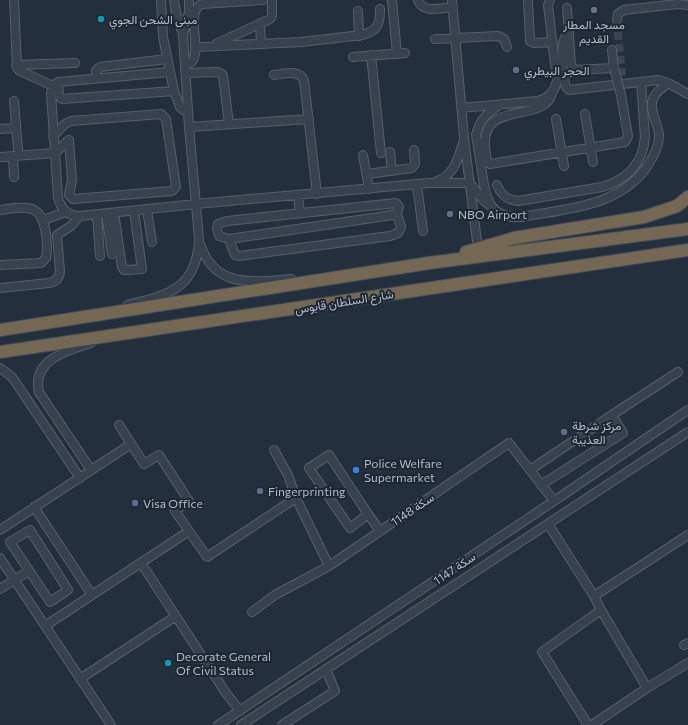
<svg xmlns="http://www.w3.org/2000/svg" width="688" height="725" font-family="Commissioner,Vazirmatn,sans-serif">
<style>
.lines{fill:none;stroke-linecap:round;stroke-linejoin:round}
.minor-tunnel{stroke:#3a4453;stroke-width:8;stroke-dasharray:8 4;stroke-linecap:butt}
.minor-casing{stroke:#565f6c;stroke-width:10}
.highway-casing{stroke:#434c59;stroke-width:14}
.minor{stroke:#38414e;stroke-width:8}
.highway{stroke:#746855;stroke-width:12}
.minor-bridge-casing{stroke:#565f6c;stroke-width:10;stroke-linecap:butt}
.minor-bridge{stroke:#38414e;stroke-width:8}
.worship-dot{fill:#6b7280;stroke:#1d2633;stroke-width:1.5}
.culture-dot{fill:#0f9aa8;stroke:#1d2633;stroke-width:1.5}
.service-dot{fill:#5c6f8a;stroke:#1d2633;stroke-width:1.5}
.shop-dot{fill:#3f7fe0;stroke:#1d2633;stroke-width:1.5}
.labels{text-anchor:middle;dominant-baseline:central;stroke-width:4;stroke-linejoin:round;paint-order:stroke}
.poi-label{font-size:12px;fill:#b4bcc9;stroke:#1d2633;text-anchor:start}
.street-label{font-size:12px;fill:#b4bcc9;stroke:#1d2633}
</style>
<rect width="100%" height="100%" fill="#242f3e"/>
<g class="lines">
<path class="minor-tunnel" d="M617,20l5,56"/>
<g class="minor-casing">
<path id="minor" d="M14,0l3,68 3,3 33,15
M161,0l2,37 11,54 6,16 3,3 5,1
M392,0l5,54
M418,0c5,14 23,8 34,7
M452,0l12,138 14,111
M528,0l2,41 4,2 19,-1
M567,8l4,57 3,5 40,-2 -2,-18
M358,11l1,25
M617,20l1,-6 6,-4 53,-6 11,1
M260,23l1,20
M568,32c-10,13 -4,35 -3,52l1,3 3,3 89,-10 10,3 20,11
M183,34l6,-22v-12
M435,39l63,-3 6,3 3,8
M216,44l54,-25 2,-3v-16
M195,47l106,-5 61,-7c16,-4 18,-11 18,-26
M371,55l10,98
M353,57l52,-4
M16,65l59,-2
M185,65c3,-1 7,-2 8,-5 8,-14 -8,-50 9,-56l61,-4
M170,72l-112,10 -5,4 -2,7 7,105c3,11 10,18 22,18l116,-12 233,-21h41l13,17 9,7
M186,73l31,-1 5,2 1,2 6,48
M274,75c10,-1 25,-6 30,5l13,114
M97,78l-1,-7 4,-4 67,-8
M58,82l1,14 3,3 112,-8
M552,92c-6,33 -71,6 -67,55 1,5 1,10 2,15l3,2 135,-22 3,-6 -7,-41
M14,101l4,48
M501,104c-13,8 -21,15 -25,31 2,12 4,24 6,37 3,24 7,47 38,45 45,-8 101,-10 128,-52 6,-9 11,-18 11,-29 0,-13 -13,-28 -4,-41 3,-5 9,-8 13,-12
M461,108l77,-7c11,-3 17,-10 19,-20l-9,-76 2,-5
M585,114l8,48
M556,119l8,47
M189,127l120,-8
M0,129l16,-1
M53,136l12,-12 6,-3 90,-7 5,5 10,68 -4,4 -99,8 -4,-4 3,-15 -3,-40
M390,152l2,19
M363,155l6,34
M13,156l1,21
M0,157l55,-4 14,-13
M367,174l45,-6 3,-4 -1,-14
M435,182c19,-6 23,-23 28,-39
M417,185l6,46
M497,185c4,10 10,15 21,16l84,-14c25,-7 41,-24 43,-50l-4,-55
M298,195l2,18
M396,203l3,4 -2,7 -11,2 -157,23 -10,-3 -2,-7 1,-5 9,-3z
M0,210c9,-1 23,-4 32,-1 15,5 16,36 14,49l-5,5 -41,2
M147,210l5,32
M114,213l8,54 2,3h3l15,-1 -8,-58
M106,214l6,40
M97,215l3,41
M43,220l23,-8
M229,239l6,16 4,1 151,-20 8,-3 3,-6 -4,-13
M200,244c15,45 53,38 91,35
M0,288l49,-5c6,-1 10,-4 11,-11l-3,-37 14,-9 9,-10
M127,305c41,-10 70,-16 72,-66l-10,-112 -6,-93 -7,-21 -2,-13
M0,368l12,9 68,101
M612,415l66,-43
M119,425l25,39 15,-9 30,46 -14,10 32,46 89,-59
M274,450l14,25 8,23 33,68
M91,470l-52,-78c-8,-32 29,-42 52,-49
M530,470l82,-55 11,18 -82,52
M34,507l58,88
M368,514l-18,14 -41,-60 20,-13 39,59 12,17
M548,524l46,72 7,14 46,78
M0,530l131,-86
M30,530l38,60 -18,12 -40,-60z
M0,558l111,167
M141,563l85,130 14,18
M0,589l29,-18
M594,596l94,-61
M252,612l23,-17 54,-29 180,-123 45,58
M45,626l144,-95
M684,645l4,-2
M80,679l96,-63
M218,725l336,-224 134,-91
M241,725l447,-293
M282,725l53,-34 -9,-22
M588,725l-46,-73 59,-42
M592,725l55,-37 41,-25"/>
</g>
<g class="highway-casing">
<path id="highway" d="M466,252l48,-14 130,-21 33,-11 11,-9
M0,330l429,-67 259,-34
M0,352l688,-102"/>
</g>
<use href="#minor" class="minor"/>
<use href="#highway" class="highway"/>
<g class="minor-bridge-casing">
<path id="minor-bridge" d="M614,68l7,27"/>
</g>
<use href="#minor-bridge" class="minor-bridge"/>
</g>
<circle class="worship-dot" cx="594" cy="10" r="4"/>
<g class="culture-dot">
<circle cx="101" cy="19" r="4"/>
<circle cx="168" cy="663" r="4"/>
</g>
<g class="service-dot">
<circle cx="516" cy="70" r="4"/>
<circle cx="450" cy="214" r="4"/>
<circle cx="564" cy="432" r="4"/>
<circle cx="260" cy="491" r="4"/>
<circle cx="135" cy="503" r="4"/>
</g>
<circle class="shop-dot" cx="356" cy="470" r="4"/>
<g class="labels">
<g class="poi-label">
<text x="109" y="19">مبنى الشحن الجوي</text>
<text x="594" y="24" text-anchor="middle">مسجد المطار<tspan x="594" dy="14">القديم</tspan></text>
<text x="524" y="70">الحجر البيطري</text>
<text x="458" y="214">NBO Airport</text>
<text x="572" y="425">مركز شرطة<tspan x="572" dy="14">العذيبة</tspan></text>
<text x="364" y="463">Police Welfare<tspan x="364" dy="14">Supermarket</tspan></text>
<text x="268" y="491">Fingerprinting</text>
<text x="143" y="503">Visa Office</text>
<text x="176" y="656">Decorate General<tspan x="176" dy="14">Of Civil Status</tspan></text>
</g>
<g class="street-label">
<text transform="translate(344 301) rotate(-9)">شارع السلطان قابوس</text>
<text transform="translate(412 509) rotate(-34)">سكة 1148</text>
<text transform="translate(454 568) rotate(-34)">سكة 1147</text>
</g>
</g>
</svg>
